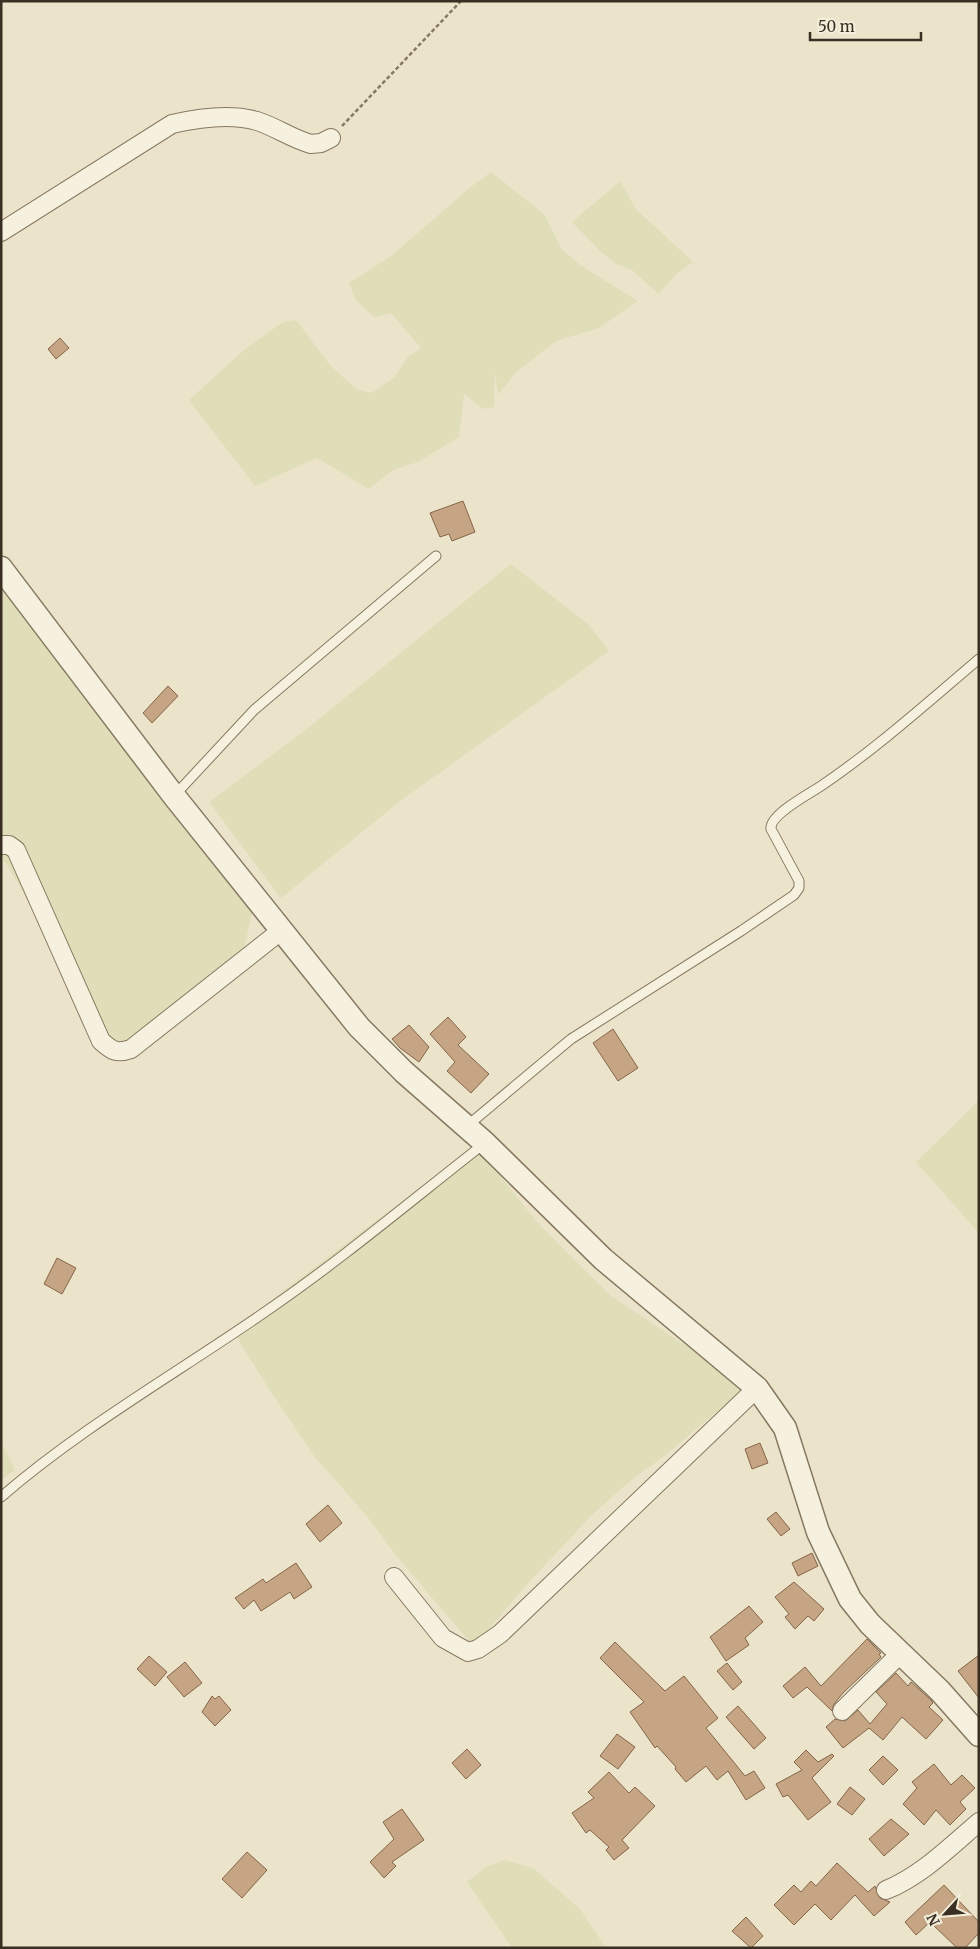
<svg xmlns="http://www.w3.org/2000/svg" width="980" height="1949" font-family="Merriweather,serif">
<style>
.farmland{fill:#e0ddb9}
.building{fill:#c6a585;stroke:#846548}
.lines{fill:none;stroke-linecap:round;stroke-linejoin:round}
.service-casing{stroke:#877861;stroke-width:11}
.minor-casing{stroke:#877861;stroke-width:20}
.tertiary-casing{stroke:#877861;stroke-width:25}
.path{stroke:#877861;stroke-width:2.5;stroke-dasharray:4 2.5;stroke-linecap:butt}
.service{stroke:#f6f1de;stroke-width:9}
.minor{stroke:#f6f1de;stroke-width:18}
.tertiary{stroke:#f6f1de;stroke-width:22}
</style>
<rect width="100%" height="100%" fill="#ebe4cb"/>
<path class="farmland" d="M491,172l53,42 17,34 19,17 58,36 -39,27 -43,13 -40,31 -18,23 -3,-23 -1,35 -11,2 -19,-15 -5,43 -41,25 -25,8 -24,19 -52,-31 -62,28 -66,-86 55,-50 39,-28 13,-2 34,45 26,24 15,4 24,-16 12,-19 14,-10 -30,-35 -17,4 -18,-17 -7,-17 42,-27 81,-70z
M620,181l16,28 57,53 -18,13 -16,19 -27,-24 -16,-6 -17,-14 -27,-28z
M511,564l78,61 20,26 -210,151 -118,96 -72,-96 91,-68z
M1,579l252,331 -10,42 -127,97 -115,-194z
M979,1100v133l-63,-71z
M476,1145l61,77 74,74 89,59 41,36 -74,63 -38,28 -37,33 -64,68 -54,64 -79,-93 -29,-39 -52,-59 -41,-61 -41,-65z
M1,1442l14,28 -14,10z
M504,1860l29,8 47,41 26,39h-94l-45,-66 19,-15z"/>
<path class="building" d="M60,338l9,10 -13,11 -8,-10z
M463,501l12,31 -23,9 -3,-7 -9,3 -10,-24z
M168,686l10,10 -26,27 -9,-10z
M448,1017l18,20 -8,8 31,29 -18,19 -24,-22 8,-9 -25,-28z
M409,1025l20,22 -10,15 -19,-14 -8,-9z
M613,1029l25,39 -20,13 -25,-38z
M57,1258l19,10 -14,26 -18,-10z
M760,1443l8,20 -16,6 -7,-20z
M328,1505l14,18 -22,19 -14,-18z
M776,1512l14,17 -9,7 -14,-17z
M812,1553l6,13 -20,10 -6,-13z
M296,1563l16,24 -18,12 -4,-7 -29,19 -7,-11 -10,9 -9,-11 28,-19 3,4z
M794,1582l30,27 -10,12 -6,-5 -13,13 -10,-12 4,-3 -14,-17z
M749,1606l14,16 -18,16 4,7 -23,16 -16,-24z
M867,1639l14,14 -2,1 2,3 -38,36 -9,11 -2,7 -25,-24 -14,11 -10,-12 22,-19 16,19z
M615,1642l50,49 19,-15 34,42 -12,10 39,48 9,-5 11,17 -19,12 -18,-29 -11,9 -11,-14 -20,16 -11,-13 1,-2 -19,-21 -2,2 -25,-36 14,-10 -44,-44z
M979,1655v43l-21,-27z
M149,1656l18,16 -12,14 -18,-17z
M185,1662l17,21 -18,14 -17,-20z
M727,1663l15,19 -9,8 -16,-19z
M896,1673l12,13 3,-4 20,18 2,3 -4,4 14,13 -17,19 -24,-22 -19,23 -14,-12 -26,20 -17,-21 9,-8 10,2 13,-11 12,14 17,-20 -11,-12z
M212,1696l3,3 4,-3 12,14 -16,16 -13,-14z
M738,1706l28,32 -12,11 -28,-32z
M617,1734l18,13 -17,22 -18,-13z
M467,1749l14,16 -15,14 -14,-16z
M806,1750l12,12 14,-8 2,2 -22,22 19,24 -23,18 -20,-25 -5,2 -7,-13 26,-14 -8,-8z
M883,1756l15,14 -15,15 -14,-15z
M934,1764l17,21 11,-10 13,13 -15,14 6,7 -16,16 -14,-15 -12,15 -21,-21 14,-16 -5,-6z
M609,1772l20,21 6,-6 20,19 -33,34 7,8 -15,12 -8,-10 3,-3 -19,-17 -4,3 -14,-20 22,-15 -6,-6z
M850,1787l15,12 -13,16 -15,-11z
M402,1809l22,31 -32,22 4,4 -12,12 -14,-16 24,-23 -11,-17z
M891,1819l18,15 -25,22 -15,-17z
M247,1852l20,18 -25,28 -20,-19z
M837,1863l31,29 7,-6 5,12 10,4 -16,14 -19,-21 -24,25 -16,-16 -21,21 -20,-20 20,-20 7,7 10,-11 5,5z
M944,1885l35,37v11l-14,15h-8l-27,-26 -14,13 -11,-13z
M746,1917l17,19 -12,12 -19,-17z"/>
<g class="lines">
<g class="service-casing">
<path id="service" d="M174,796l80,-86 182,-154
M467,1126l104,-87 170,-108 53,-36 5,-7v-7l-28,-52c-2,-14 38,-35 50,-43 56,-38 106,-83 158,-127
M1,1497c81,-70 176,-124 264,-185 76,-52 147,-112 220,-169"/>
</g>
<g class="minor-casing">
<path id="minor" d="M1,232l171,-108c26,-6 58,-11 85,-3 19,6 35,18 54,23l10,-1 10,-5
M1,845h8l7,5 85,191c11,10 16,13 30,8l151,-119
M394,1577l49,61 25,14 10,-3 22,-15 257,-246
M842,1711l58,-57
M886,1890c35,-14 65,-44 93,-68"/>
</g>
<g class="tertiary-casing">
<path id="tertiary" d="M1,568l173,228 185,231 45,45 81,71 118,116 154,129 28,40 33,104 32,67 20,25 70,67 39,44"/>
</g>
<path class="path" d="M342,126l119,-125"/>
<use href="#service" class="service"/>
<use href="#minor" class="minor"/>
<use href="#tertiary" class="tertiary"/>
</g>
<rect width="980" height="1949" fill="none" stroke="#392f22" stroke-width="5"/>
<g transform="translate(945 1914) rotate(244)" stroke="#f3eeda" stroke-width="4" paint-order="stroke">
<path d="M0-4L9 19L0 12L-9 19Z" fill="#392f22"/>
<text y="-8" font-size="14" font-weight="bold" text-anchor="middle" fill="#392f22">N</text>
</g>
<path d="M810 32v8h111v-8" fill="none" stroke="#392f22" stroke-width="2.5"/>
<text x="818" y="32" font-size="15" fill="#392f22" stroke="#f3eeda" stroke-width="4" paint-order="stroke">50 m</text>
</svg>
